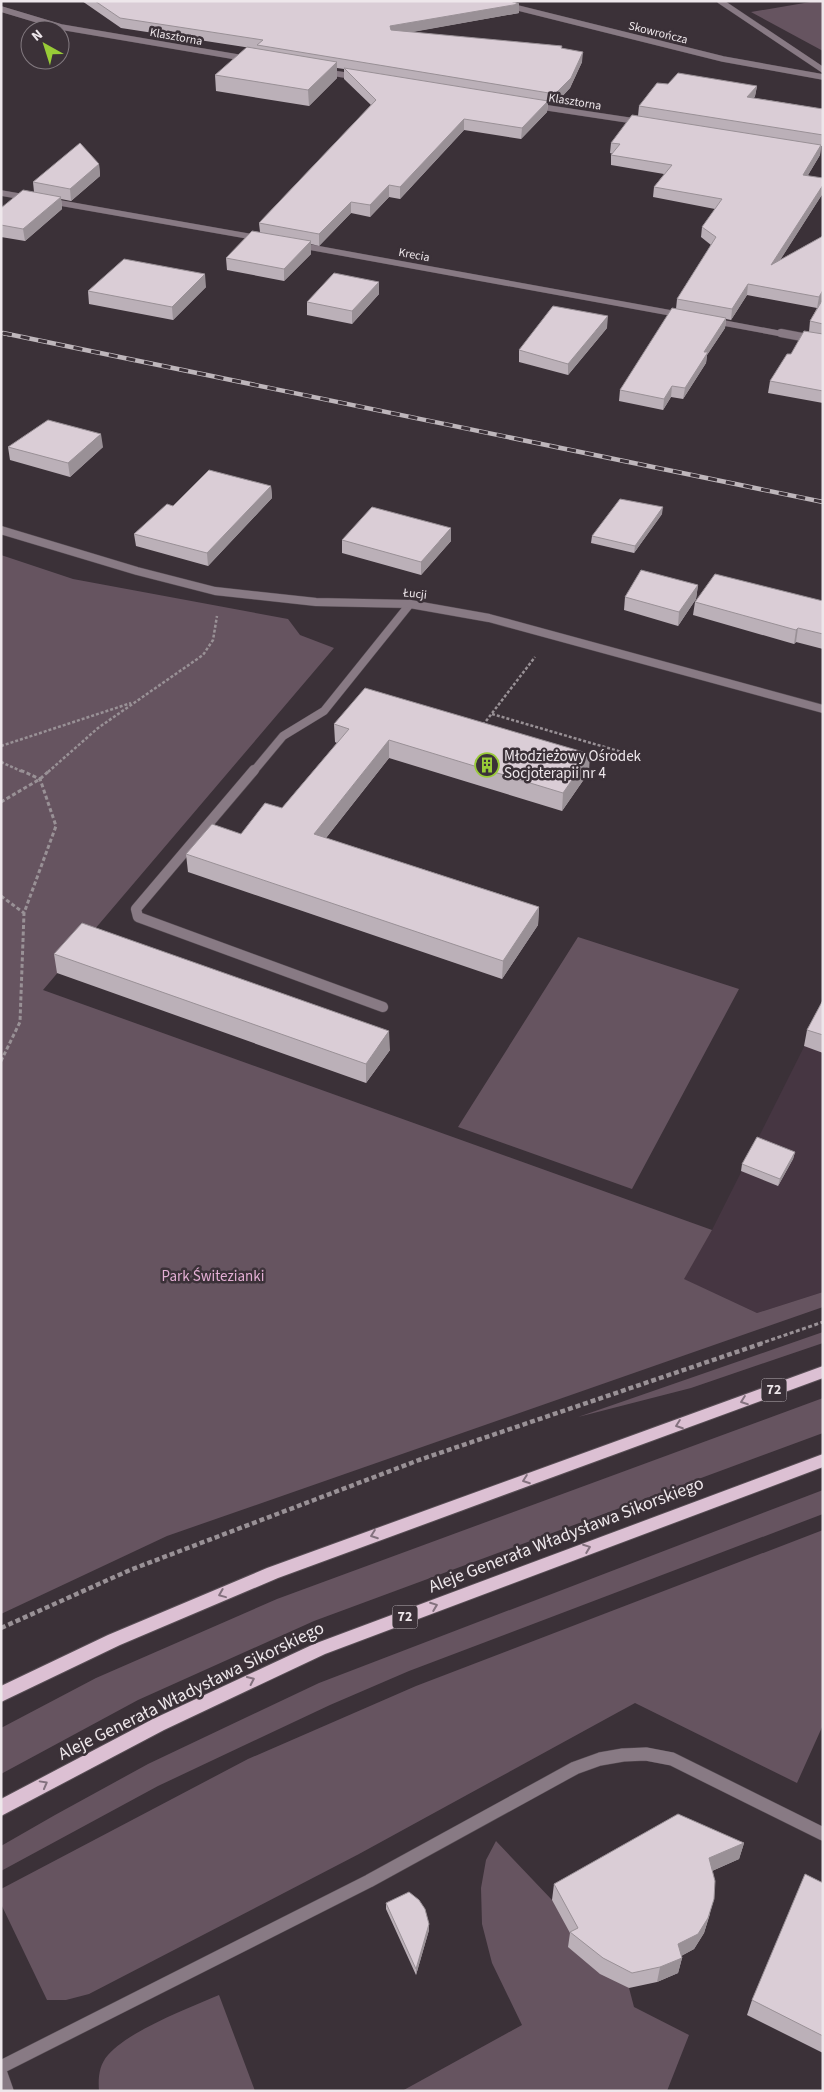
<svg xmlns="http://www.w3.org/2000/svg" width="824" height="2092" font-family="'Source Sans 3',sans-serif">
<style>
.built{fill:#463642}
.green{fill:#665460}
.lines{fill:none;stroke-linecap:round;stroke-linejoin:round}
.service-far2-casing{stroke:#584e55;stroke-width:9}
.service-far1-casing{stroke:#584e55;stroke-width:11}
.service-casing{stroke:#584e55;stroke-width:14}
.minor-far2-casing{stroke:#584e55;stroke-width:6}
.minor-far1-casing{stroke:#584e55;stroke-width:9}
.minor-casing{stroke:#584e55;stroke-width:14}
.primary-casing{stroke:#584e55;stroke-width:2}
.path-far2{stroke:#999196;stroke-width:2.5;stroke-dasharray:3 2;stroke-linecap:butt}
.path-far1{stroke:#999196;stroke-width:3;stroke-dasharray:4 2.5;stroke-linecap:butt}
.path{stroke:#999196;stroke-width:4.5;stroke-dasharray:5 3;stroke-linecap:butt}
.service-far2{stroke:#887a84;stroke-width:8}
.service-far1{stroke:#887a84;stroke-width:10}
.service{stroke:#887a84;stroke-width:13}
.minor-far2{stroke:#887a84;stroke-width:5.5}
.minor-far1{stroke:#887a84;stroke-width:8}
.minor{stroke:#887a84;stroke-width:13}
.primary{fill:#dcc0d3;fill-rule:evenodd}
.rail-far1-casing{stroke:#beb6bb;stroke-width:3}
.rail-casing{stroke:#beb6bb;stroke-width:4.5}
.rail-far1{stroke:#3b3138;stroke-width:2;stroke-dasharray:6;stroke-linecap:butt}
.rail{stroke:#3b3138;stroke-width:3;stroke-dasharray:9;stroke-linecap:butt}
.wall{fill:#bbb0b8}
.shaded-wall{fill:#999096}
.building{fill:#dacdd6;stroke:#999096}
.oneway{stroke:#83717e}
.labels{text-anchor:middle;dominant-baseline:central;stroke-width:5;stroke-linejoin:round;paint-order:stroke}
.far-street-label{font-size:12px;fill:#eee7eb;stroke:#3b3138}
.shield{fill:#3b3138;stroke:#b8b0b5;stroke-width:1}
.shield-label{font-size:14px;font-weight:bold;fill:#eee7eb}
.poi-label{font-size:15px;fill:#eee7eb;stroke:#3b3138;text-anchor:start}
.park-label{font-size:15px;fill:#e3aed4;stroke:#3b3138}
.near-street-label{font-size:18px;fill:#eee7eb;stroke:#3b3138}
</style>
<rect width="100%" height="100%" fill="#3b3138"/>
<path class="built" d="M820,1015l3,1v276l-66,21 -74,-34 29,-49z"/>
<path class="green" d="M816,1h7v50l-72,-39z
M1,555l72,24 215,40 12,16 34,13 -291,342 669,240 -28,49 73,34 66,-21v15l-656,229 -166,78z
M578,937l161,52 -107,200 -174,-62z
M823,1332v11l-132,45 -113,29z
M823,1398v35l-509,188 -176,79 -137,74v-46l95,-50 181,-79z
M823,1490v24l-414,157 -79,34 -172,81 -157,85v-25l54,-31 93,-51 171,-81z
M823,1530v195l-26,58 -162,-80 -276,151 -270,140 -23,6h-19l-46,-96v-15l247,-130 168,-73z
M496,1841l56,59 77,88 5,19 55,28 -22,56h-265l120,-66 -30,-62 -10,-39 -1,-36 5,-28z
M219,1995l36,96h-156c-1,-13 0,-26 9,-36 22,-25 79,-46 111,-60z"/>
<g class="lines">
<g class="service-far2-casing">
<path id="service-far2" d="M253,772l30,-36 41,-25 86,-107"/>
</g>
<g class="service-far1-casing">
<path id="service-far1" d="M254,770l-118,139 2,8 245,90"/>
</g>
<g class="service-casing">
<path id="service" d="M1,2067l368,-186 206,-113 25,-9 23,-4 23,-1 26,5 151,75"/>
</g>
<g class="minor-far2-casing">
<path id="minor-far2" d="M490,1l233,58 100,18
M720,1l103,69
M1,9l60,18 188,32
M325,72l33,5
M535,106l106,16
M1,193l29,5
M49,201l210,37
M298,245l384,70
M713,321l75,14"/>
</g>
<g class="minor-far1-casing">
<path id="minor-far1" d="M781,333l42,8
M1,530l136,41 78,20 101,11 94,2 79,14 334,91"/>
</g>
<g class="minor-casing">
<path id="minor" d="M1,2074l6,17"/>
</g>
<g class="primary-casing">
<path id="primary" d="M823,1366v12l-545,200 -158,67 -119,57v-16l107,-51 159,-67z
M823,1454v13l-498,187 -161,76 -163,86v-17l152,-80 161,-75z"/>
</g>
<path class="path-far2" d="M492,714l140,41
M483,725l52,-68
M1,746l130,-43
M1,762l22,10
M48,772l50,-44 105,-73 10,-15 4,-24"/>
<path class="path-far1" d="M1,802l39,-23 10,-9
M1,896l23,17
M1,1061l19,-39 4,-109 32,-87 -16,-47 -20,-9
M759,1344l64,-22"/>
<path class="path" d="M1,1628l129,-58 289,-110 344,-117"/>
<use href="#service-far2" class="service-far2"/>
<use href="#service-far1" class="service-far1"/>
<use href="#service" class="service"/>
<use href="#minor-far2" class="minor-far2"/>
<use href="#minor-far1" class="minor-far1"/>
<use href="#minor" class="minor"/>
<use href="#primary" class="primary"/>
<g class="rail-far1-casing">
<path id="rail-far1" d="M1,333l8,2"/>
</g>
<g class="rail-casing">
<path id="rail" d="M3,333l820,169"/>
</g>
<use href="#rail-far1" class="rail-far1"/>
<use href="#rail" class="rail"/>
</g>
<path class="wall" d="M82,1h428l9,12 -108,19 151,14v2l20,14 -12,26 -15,16 -7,-1 -1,9 -26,27 -57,-9 -64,69 -11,-2 -19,20 -19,-4 -32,33 -8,-2v10l-27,27 -57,-11 -1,-12 34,-26 -1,-9 112,-118 -27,-26v-10l-7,-1v10l-28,28 -93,-15 -1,-16 42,-26 -136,-21z
M668,84l89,2 -2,10 -1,2 69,11v37h-2l-1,9 -12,20 15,18 -43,67 43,-24v167l-55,-10 2,-12 39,-49 1,-11 7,-13 -70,-13 -16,25 -5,-1 -1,9 -18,27 -1,8 -23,36 -12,-2 -8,13 -44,-9 1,-11 56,-81 1,-10 34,-54 -10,-8 1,-10 13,-18 -62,-12 1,-10 10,-13 -53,-9v-10l2,-1 -3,-1 1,-10 27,-27 1,-10z
M99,164l1,12 -29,25 -10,-2 1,10 -37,32 -24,-4v-29l33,-16 -1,-10z
M379,282v12l-27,30 -45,-9v-13z
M206,287l-33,33 -84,-16 -1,-13z
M607,328l-39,47 -49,-13v-12z
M8,447h95l-33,30 -60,-17z
M271,486l1,12 -64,68 -72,-20 -2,-12 39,-28z
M662,514l-28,39 -43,-10 1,-7z
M342,540l109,1 -30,34 -79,-22z
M698,585l-2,14 -18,27 -54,-16 1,-13z
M823,601v48l-27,-7 -2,2 -101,-29 2,-13z
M334,724l255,48 -27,39 -173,-53 -63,80 213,69 -1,18 -36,54 -314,-107 -2,-18 55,-20 41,-26 55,-65 -2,-1z
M54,954l336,96 -24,33 -309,-110z
M823,1000v53l-19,-7 3,-16z
M795,1152l-2,7 -15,27 -37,-15 1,-7z
M744,1843l-5,16 -27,12 -2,43 -6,19 -10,16 -13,7 1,2 -4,15 -21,9 -28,6 -29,-14 -32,-27 2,-14 -18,-33 2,-16z
M823,1883v170l-76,-38 5,-15z
M386,1903l43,21v6l-13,45 -30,-66z"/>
<path class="shaded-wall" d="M519,4v9l-128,23 -1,-10z
M583,52l-1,10 -12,26 -15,16v-10z
M337,62v16l-28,28 -1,-16z
M757,86l-2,10 -9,12 1,-11z
M548,101l-1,11 -26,27 1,-11z
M464,119v11l-64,69v-12z
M821,145l-1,10 -18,30 1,-10z
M99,164l1,12 -29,25 -1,-12z
M389,185v12l-19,20v-12z
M823,185v8l-53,83 1,-11z
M61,197l1,12 -37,32 -2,-12z
M351,202v11l-32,33v-12z
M311,241v13l-27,27v-12z
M205,274l1,13 -33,33 -1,-13z
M379,282v12l-27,30v-13z
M748,284l-1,11 -16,25 1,-11z
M823,290v9l-6,9 2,-11z
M608,316l-1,12 -39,47v-11z
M726,318l-1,10 -18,27 -1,8 -23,36 2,-11 19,-36z
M672,386l-1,11 -8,13 1,-11z
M101,434l2,13 -33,30 -2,-14z
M271,486l1,12 -64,68 -1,-13z
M663,507l-1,7 -28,39 1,-7z
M451,528v13l-30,34v-13z
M698,585l-2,14 -18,27 1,-14z
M798,628l-2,14 -2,2 2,-14z
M389,740v18l-74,94 -1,-18z
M590,754l-1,18 -27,39 1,-18z
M539,907l-1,18 -36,54 1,-18z
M389,1031l1,19 -24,33v-19z
M795,1152l-2,7 -15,27 2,-7z
M744,1843l-5,16 -34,15 4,-16z
M714,1899l-10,34 -10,16 -20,11 4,-16z
M429,1924v6l-13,45v-6z
M682,1958l-4,15 -21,9 3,-15z"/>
<path class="building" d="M95,1h415l9,3 -129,22 1,4 171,16 -1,2 22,4 -12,26 -16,16 -298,-49 6,-5 -143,-22z
M247,47l90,15 -29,28 -93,-15z
M344,68l204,33 -26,27 -58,-9 -64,68 -11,-2 -19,20 -19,-3 -32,32 -60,-11 117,-123z
M678,73l79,13 -10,11 76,12v26l-184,-29 18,-23 11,1z
M632,115l189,30 -18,30 20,3v7l-52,80 52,-29v54l-4,7 -71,-13 -16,25 -55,-10 39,-62 -14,-10 20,-28 -68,-12 18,-22 -61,-10 9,-11 -9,-1z
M80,143l19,21 -29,25 -37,-7z
M23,190l38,7 -38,32 -22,-4v-17z
M252,231l59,10 -27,28 -58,-11z
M124,259l81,15 -33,33 -84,-16z
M334,273l45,9 -27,29 -45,-9z
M823,299v25l-13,-3z
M553,306l55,10 -40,48 -49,-14z
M672,308l54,10 -22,34h4l-23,36 -13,-2 -8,13 -44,-9z
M804,331l19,3v57l-53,-10 17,-27h4z
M48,420l53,14 -33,29 -60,-16z
M209,470l62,16 -64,67 -73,-19 33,-30 6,2z
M620,499l43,8 -28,39 -43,-10z
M372,507l79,21 -30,34 -79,-22z
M641,570l57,15 -19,27 -54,-15z
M715,574l108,27v33l-25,-6 -2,2 -101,-28z
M365,688l225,66 -27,39 -174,-53 -75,94 225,73 -36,54 -317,-107 26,-30 29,10 24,-31 17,5 67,-79 -15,-5z
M82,923l307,108 -23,33 -312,-110z
M823,1000v35l-16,-5z
M757,1137l38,15 -15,27 -38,-15z
M678,1814l66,29 -35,15 6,23 -1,18 -6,19 -10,16 -20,10 4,14 -22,9 -28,6 -29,-15 -33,-26 8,-4 -24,-44z
M805,1874l18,9v153l-71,-36z
M409,1892l10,8 6,9 4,15 -13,45 -30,-66z"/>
<defs><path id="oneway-chevron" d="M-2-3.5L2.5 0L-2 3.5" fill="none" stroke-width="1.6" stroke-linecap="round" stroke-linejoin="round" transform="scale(1.25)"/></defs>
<g class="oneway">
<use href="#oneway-chevron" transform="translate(744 1401) rotate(160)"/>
<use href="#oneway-chevron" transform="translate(679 1425) rotate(160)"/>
<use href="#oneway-chevron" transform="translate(526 1480) rotate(160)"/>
<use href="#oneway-chevron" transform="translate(374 1535) rotate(160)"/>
<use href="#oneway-chevron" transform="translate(587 1548) rotate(-21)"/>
<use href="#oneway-chevron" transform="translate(222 1594) rotate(158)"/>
<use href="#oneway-chevron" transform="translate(434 1606) rotate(-21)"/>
<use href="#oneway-chevron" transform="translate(251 1680) rotate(-25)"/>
<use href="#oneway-chevron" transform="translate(44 1784) rotate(-29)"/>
</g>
<defs>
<g id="building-ring" transform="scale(1.25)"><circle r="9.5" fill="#3b3138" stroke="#98cb37" stroke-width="1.5"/><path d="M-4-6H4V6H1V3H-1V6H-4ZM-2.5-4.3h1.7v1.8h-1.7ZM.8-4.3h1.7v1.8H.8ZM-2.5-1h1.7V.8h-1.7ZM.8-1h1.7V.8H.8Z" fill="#98cb37"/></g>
</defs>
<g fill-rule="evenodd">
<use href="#building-ring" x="487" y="765"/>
</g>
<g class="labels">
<g class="far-street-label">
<text transform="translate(658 33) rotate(14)">Skowrończa</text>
<text transform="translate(176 37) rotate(10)">Klasztorna</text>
<text transform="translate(575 102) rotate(9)">Klasztorna</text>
<text transform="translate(414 255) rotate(10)">Krecia</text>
<text transform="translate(415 594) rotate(6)">Łucji</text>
</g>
<g class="shield">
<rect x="761.5" y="1378.5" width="25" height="23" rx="4"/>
<rect x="392.5" y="1605.5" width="25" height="23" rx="4"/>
</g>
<g class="shield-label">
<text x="774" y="1390">72</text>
<text x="405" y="1617">72</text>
</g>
<g class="poi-label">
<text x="504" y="756">Młodzieżowy Ośrodek<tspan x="504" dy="17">Socjoterapii nr 4</tspan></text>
</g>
<g class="park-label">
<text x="213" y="1276">Park Świtezianki</text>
</g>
<g class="near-street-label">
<text transform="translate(566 1535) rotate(-21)">Aleje Generała Władysława Sikorskiego</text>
<text transform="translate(191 1691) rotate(-26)">Aleje Generała Władysława Sikorskiego</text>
</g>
</g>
<rect width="824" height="2092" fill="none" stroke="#eee7eb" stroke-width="5"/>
<g transform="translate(45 45) rotate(321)"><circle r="24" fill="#3b3138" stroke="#837a80"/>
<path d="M0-4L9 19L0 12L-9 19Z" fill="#98cb37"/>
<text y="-8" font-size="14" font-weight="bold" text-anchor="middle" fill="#eee7eb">N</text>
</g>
</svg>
